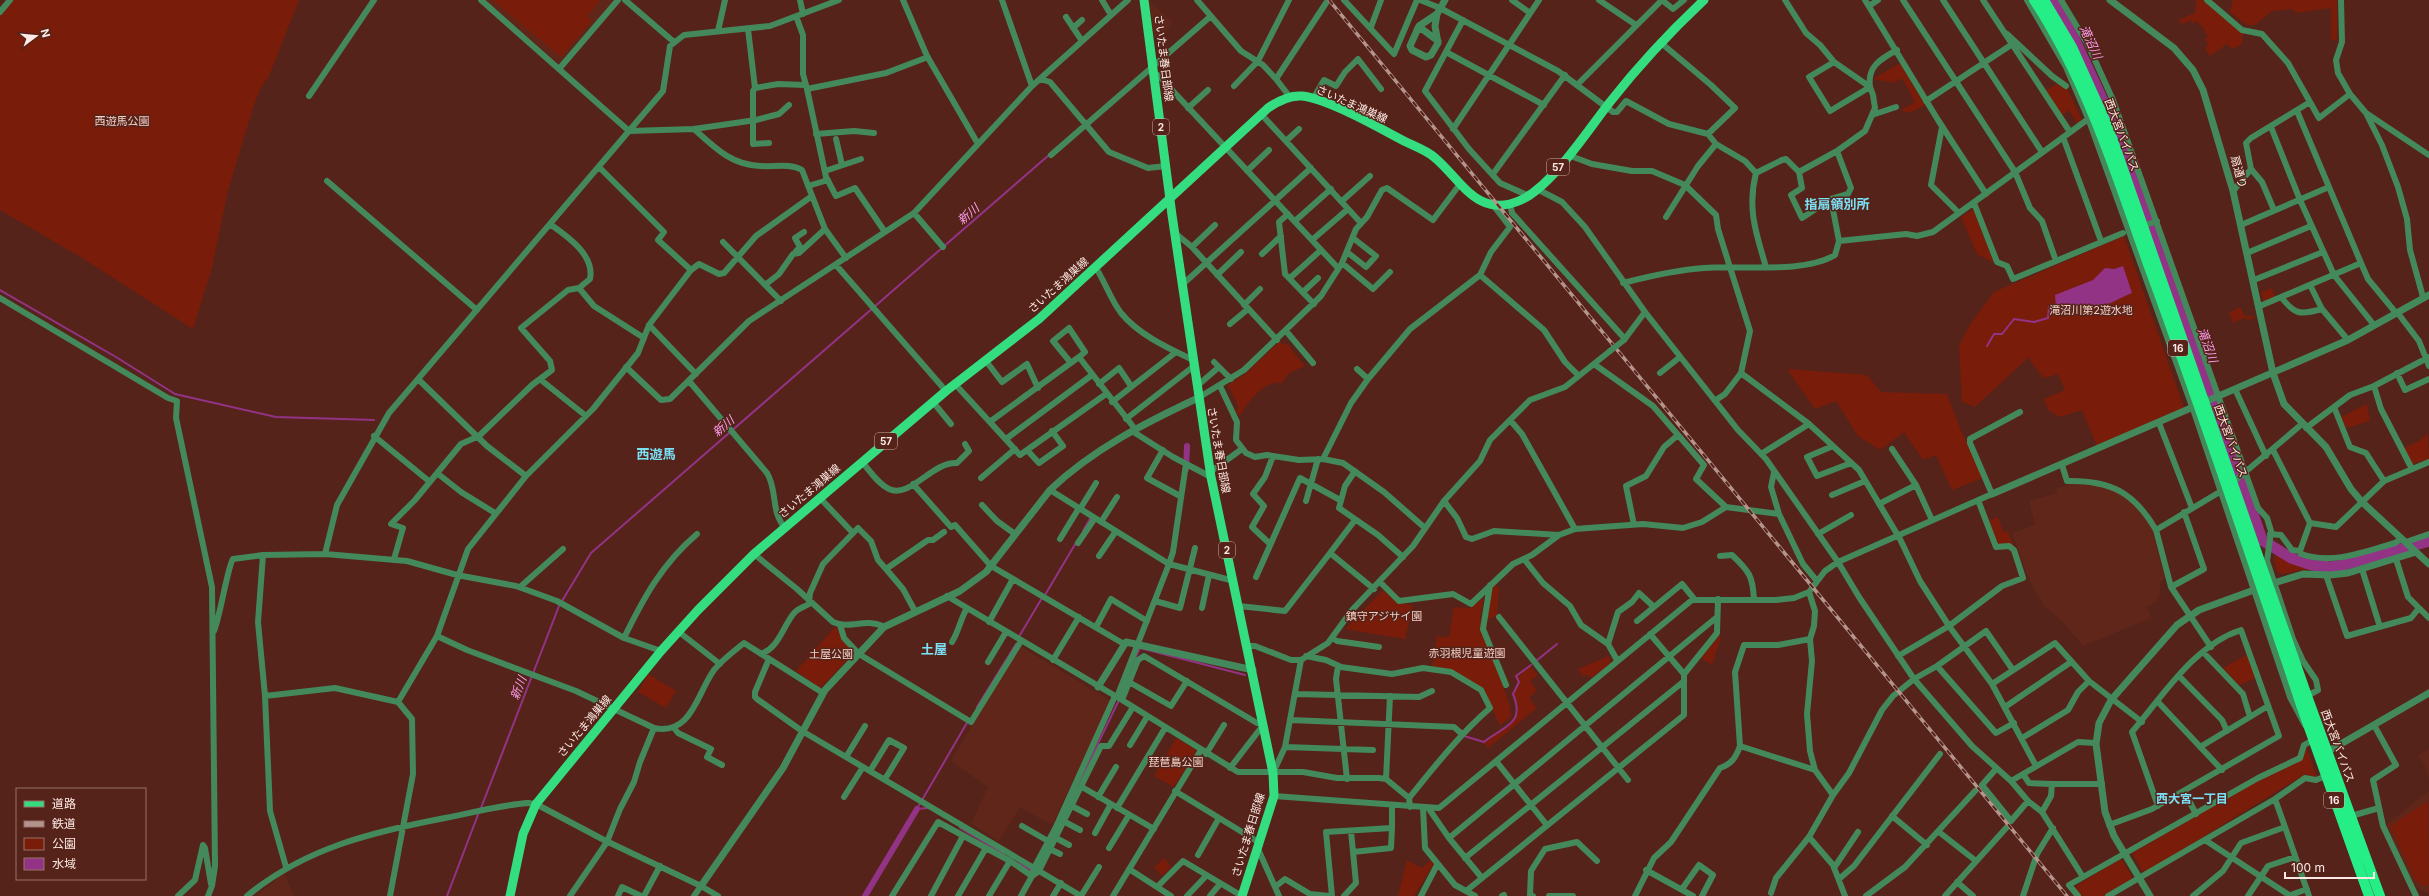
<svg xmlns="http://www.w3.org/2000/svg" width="2429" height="896" font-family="Inter,'Noto Sans JP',sans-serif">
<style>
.built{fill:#60261a}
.green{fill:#791d0a}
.water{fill:#923386}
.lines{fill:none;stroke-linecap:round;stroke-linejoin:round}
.stream{stroke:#923386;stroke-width:2}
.canal{stroke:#923386;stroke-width:6}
.river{stroke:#923386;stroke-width:11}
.minor{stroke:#44895c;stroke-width:6}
.tertiary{stroke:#44895c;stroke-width:7}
.primary{stroke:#34dd80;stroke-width:9}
.trunk{stroke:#25ee86;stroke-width:10}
.rail-casing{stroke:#b5948d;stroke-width:3.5}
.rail{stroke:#552319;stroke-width:2;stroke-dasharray:6;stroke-linecap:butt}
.minor-bridge{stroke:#44895c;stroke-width:6}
.trunk-bridge{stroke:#25ee86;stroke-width:10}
.labels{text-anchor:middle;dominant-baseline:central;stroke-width:3;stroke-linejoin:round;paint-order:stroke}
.shield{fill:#552319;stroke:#cbaea8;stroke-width:1}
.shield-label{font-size:10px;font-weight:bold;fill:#feeae5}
.street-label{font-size:11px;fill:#feeae5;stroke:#552319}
.park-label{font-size:11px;fill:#f0d0c8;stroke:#552319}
.water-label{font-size:12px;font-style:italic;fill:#fe9dee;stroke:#552319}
.neighbourhood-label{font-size:12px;font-weight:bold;fill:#79e0f6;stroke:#552319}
.quarter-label{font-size:13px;font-weight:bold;fill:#79e0f6;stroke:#552319}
</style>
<rect width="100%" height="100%" fill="#552319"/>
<path class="built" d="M485,0h129l-55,64z
M1149,0l24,23 -18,18z
M2071,484l31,1 30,15 19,25 14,53 -4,4 -2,14 -3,6 -9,5 4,11 -68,28 -21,-25 -18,-15 -16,-29 -16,-44 23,-8 -6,-24 28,-8v-5z
M1020,646l91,55 -59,124 -32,-18 -21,34 -28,-17 17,-37 -37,-26z
M2429,749v31l-5,-16 -7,-8z
M2429,791v103h-1l-14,-9 -28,-60z
M284,873l10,23h-38z"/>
<path class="green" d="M13,0h286l-30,76 -9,13 -7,19 -25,82 -16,78 -19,61 -111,-71 -82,-48v-194z
M492,0h108l-13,16 5,5 -31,36z
M2196,0h7l40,34 -1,10 -9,5 -6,-5 -17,12 -5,-8 3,-2 -3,-8 3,-1 -6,-12 -2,1 -3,-5 -5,2 -2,-3 -7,4 -4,-2 1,-3 15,-6z
M2233,0h104v41l-6,-2v-31l-36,5 -2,-4 -21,2 -17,14h-9l-16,-13z
M1900,63l25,42 -16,8 -8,-3 14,-8 -13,-24 -7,5 -22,-4z
M2058,83l9,5 15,32 -5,3 -8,-13 -8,6 -16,-25z
M1973,209l21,54 -17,-9 -16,-37z
M2124,236l60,172 -87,38 -15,-36 -22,7 -12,-7 -4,-11 21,-9 -7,-16 -14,4 -14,-17v-5l-55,51 -13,-5 -3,-56 10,-20 25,-34z
M2272,288l3,9 -11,5 -3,-10z
M2240,307l5,9h9l1,2 -7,2 -4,-2 -11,5 -4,-10z
M1280,341l2,3h5l18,22 -16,7 -7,10c-19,-3 -34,19 -42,33l-5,-6 4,-2 -11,-23 16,-10z
M1787,369l80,6 14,17 66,2 15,39 23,44 -33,13 -16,-35 -13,5 -19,-28 -24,18 -22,-14 -22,-35 -21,8z
M2367,404l3,17 -24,7 -5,-11z
M2428,433l1,26 -17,5 -8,-16 15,-7z
M1998,517l5,15 5,-1 6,16h-18l-9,-26z
M2275,554l34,15 -27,5 -5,-2 -3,-11z
M1492,584l7,3 -2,29 -11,4z
M1383,590l14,13 16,2 -8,34 -60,-10z
M1483,598l-3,22 30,86 1,11 -11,8c-5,-9 -12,-30 -19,-37 -10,-10 -35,-20 -49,-22l5,-30 12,1 5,-30 17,1z
M836,626l4,10 14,18 -34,34 -24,-17z
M1719,636l2,1 -9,28 -11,-7z
M2248,654l8,24 -17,7 -16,-17z
M1609,656l2,7 -19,15 -3,-3 -6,1 -5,-7z
M1530,666l8,9 -8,6 7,9 -8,8 8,10 -49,40 -4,-5c18,-15 44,-19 30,-49l6,-11 -2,-6z
M648,674l28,17 -10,17 -28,-16z
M1176,738l19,11 1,3 -22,35 -20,-11z
M2306,747l11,31 -12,-4 -159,98 -4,-1 -9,-16 1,-3 127,-73 41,-19z
M2428,801l1,83 -6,2 -8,-6 -25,-54z
M1164,858l7,9 -9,9 -8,-9z
M1407,860l15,8 9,-8 3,3 -20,33h-16z
M2119,860l4,1 9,16 -2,4 -27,15h-21l-6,-7 1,-4z"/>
<path class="water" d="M2123,266l9,27c-20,8 -59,34 -76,14l-1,-12 38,-15 12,-12 9,1z"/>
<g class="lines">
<path class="stream" d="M0,290l116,67 59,37 101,23 98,3
M1987,346l7,-12h8l12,-15 20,3 14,-4 1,-11
M1083,531l8,-14
M1045,595l32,-54
M1020,635l22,-37
M1134,661l6,-13 105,27
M1536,661l21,-17
M977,707l39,-63
M1464,736l20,6c19,-16 42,-17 29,-48l6,-12 -3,-6 15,-11
M1079,783l40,-83
M918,807l50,-86
M481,808l78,-202 32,-53 458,-398
M917,809l10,-1
M960,828l44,26
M1018,863l14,8
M447,896l32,-84"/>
<path class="canal" d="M1186,469l1,-23
M865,896l52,-87"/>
<path class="river" d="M2052,0l15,23 45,97 105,286 45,134 29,18 21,7 18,2 14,-2 85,-24"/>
<path class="minor" d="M481,0l148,131 65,-2 62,-9 23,-6 10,-9
M625,0l49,42
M800,0l3,14
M903,0l24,56 51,88
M1002,0l30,86
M1102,0l9,15
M1197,0l44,51 22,14 13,14
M1344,0l50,54 23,-54
M1420,0l20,8 118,63 55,41h4l9,-11 43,23 39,10 8,10 -18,22 -32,51
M1512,0l18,13
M1599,0l37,25
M1662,0l11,9 11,-9
M1865,0l73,120 48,74
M1903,0l112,172 15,36 12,13 14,40
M1943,0l99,152
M1983,0l87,132
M2027,0l39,67 22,51 105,291 97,288 15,28
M2061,0l27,45 25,55 145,408 9,10 4,13 -4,30 26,78 10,22 13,19 2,10 -11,6
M2207,0l35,30 20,4 26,29 22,39 -59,36 -5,5 5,26 -18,22
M2341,0l1,42 -6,18 2,13 12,21 16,19 16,32 16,42 9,32 3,31 13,47
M1869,6l9,-6
M0,12l10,-12
M796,16l7,19v39l4,15 79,-16 42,-16
M1066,17l16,24
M1463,20l-38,71 44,58 31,34 29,13
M1371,27l10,-27
M1073,28l9,-8
M748,29l7,59 -2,3v53l16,-1
M718,31l7,-31
M2007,34l45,42 14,10
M1660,42l51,43 24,23 -27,26
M1446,52l98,53
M1834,62l-25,15 21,34 40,-24c-3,-20 10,-28 27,-37
M559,69l59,-69
M1154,74l4,1 180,193
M1040,79l10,3 59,70 39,16 18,-2
M1578,84l84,-84
M1234,86l24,-25 31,-61
M755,88l23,-4 27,1
M807,89l19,88 10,19 19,-8 30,44
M309,96l65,-96
M1290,97l-14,-18 50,-76
M1313,99l11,-19 12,6 9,-14 13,-13 23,30
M1926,101l85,-56
M2310,102l9,16 31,-24
M1188,108l20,-18
M2099,113l16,-7
M2366,113l63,42
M1261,114l100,109
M1872,115l24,-8
M1942,127l-11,58 28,28
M2271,127l29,73 34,75 40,50
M694,129c20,18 37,36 66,37 14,1 30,-3 42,4l23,59 21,29
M1453,129l86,-129
M816,134l38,-3 20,2
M2063,137l38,104
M836,139l6,26
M1286,141l13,-12
M1716,144l29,17 11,12
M1051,155l160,-139
M1568,155l24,9 40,7h20l33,14 31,30 2,14 32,102 -9,42 -16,21 -9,6
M599,167l65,65 -6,8 33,30 8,-6 20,10 5,-1 32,-37 56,-40
M2251,169l11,13 12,28
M825,171l36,-12
M1247,171l22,-21
M1799,172l3,16 -11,7 11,23 29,-19
M1493,174l72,-99
M327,181l150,129
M808,186l20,-6
M1537,189l25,13 23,25 60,85 93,118 28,29 72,103 21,35 55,82 58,67 39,35 17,20 14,11 41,65
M1342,201l28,-25
M1974,203l23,59 10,4 6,13 110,-46
M1510,204l2,9 113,126
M914,213l29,34
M1288,214l-9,8 6,52 29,30
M1295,221l36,-32
M550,224c17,12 45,31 40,55l-11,9 15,18 50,32
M2241,225l88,-38
M2140,227l17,-6
M1175,233l17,14 85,93
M1312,240l36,-31
M1839,241l67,-7 11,2 16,-4 158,-115
M723,242l58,59
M1192,247l23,-22
M796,251l4,-4 -5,-9 9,-6
M1347,252l19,15 10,-11 -23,-18
M2247,253l64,-27
M1262,254l19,-18
M1342,263l31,26 17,-17
M2361,263l7,16 28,34
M836,265l110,126
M1766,267c-10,-34 -19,-58 -10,-94l26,-13 4,-1 13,13 38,-21
M1096,268c9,14 15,32 25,45 18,22 47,35 72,47
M1217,275l24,-23
M1480,275l64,55 21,32 14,14
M1290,278l31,-28
M2254,280l69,-28
M1623,283c27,-7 53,-13 81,-15 37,-3 100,6 131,-13l4,-14 -8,-42 17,-5 3,-6 -14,-37 28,-20 10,-23 -2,-13 -3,-8 -36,-25 -14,-17 -14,-12 -21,-33
M1183,284l128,-116
M765,285l14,-11 14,-20 6,-1 26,-24
M2310,285l12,24 26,31
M1303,292l15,-14
M2281,297c14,18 19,18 41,12
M0,298l168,100 9,3 -1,17 36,169 3,279 -3,20 -4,10
M1244,305l16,-16
M2260,306l101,-43 -64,-152
M2397,312l22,29 10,25
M1230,324l18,-15
M649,325l47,49
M1286,331l27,32
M1624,340l21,-28
M1079,357l56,72
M986,361l16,21 25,-18 11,24
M1214,362l17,17
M1594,364l59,42 51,59 -8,14 30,28
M626,367l35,33 9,-1 79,-78 165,-108 118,-127 96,-86
M1357,369l11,10
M1660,373l20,-16
M1741,373l68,51 50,46 41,69 20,42 29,45 43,58 44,82
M2397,373l8,17 24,-11
M418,379l69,67 39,30
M541,380l45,36
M689,381l78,92c11,18 3,37 18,55
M955,384l65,71 86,-61
M1099,384l20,-16 12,18
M1197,386l22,-19
M1220,386l17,36 -1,18 10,13 9,4 12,-2 32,5 24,-1 20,4 41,29 41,36
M2374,386l7,23 31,60
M2235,389l31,67
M1198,398l46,-28 77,-74 21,-33 14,-34 11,-12 15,-27 5,-2 46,32 27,-36
M933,402l18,22
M1112,402l64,-50
M1126,419l68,-53
M1510,420l12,14 53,95
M991,421l88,-64 6,-5 -16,-24 -16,13 18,22
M2159,423l33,85
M2306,428l44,-33 24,-9 55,-29
M1132,431l41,26 38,20
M374,436l56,46
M1006,439l86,-64
M1833,446l-26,11 10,19 34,-13
M1892,449l24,36 16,35
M1027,450l12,13 24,-17 -11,-15
M1163,450l-16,28 33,18
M2273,450l37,73 26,4 48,-46 -18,-28 -16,-6 -16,-40
M1761,454l48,-30
M1323,459l28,-56 17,-24 42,-50 70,-54 11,-23 19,-25 -17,-22
M862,462c8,9 16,22 27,27 21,10 44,-28 68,-26l12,-12 -4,-7
M1186,464l-13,88 -4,12 65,17
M2062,465l5,16c43,-1 67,11 89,49l67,-40
M1355,471l-10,15 -6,22 39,27 25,22
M1210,472l32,-23
M1774,472l-3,15 8,27 24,50 14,17
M437,473l24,19 34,21
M981,478l34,-29
M2384,481l45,-19
M913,484l38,43 4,-2 36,41 133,78
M2231,484l71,-60
M1050,490l119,74 -52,133
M1832,495l33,-14
M820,498l33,35
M1306,501l12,-42
M1444,501l13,17 9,19 6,2 22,-8 65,4 16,-6 68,-5 40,4 19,-6 24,-15 53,7
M1879,504l37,-19
M982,505l15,16 18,13
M1080,509l16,-26
M1355,520l-25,33 44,36
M1101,522l16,-25
M2310,523l-10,28 1,3c32,11 63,-2 94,-11l6,-4
M1634,525l-8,-39 20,-10 18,-29 14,-12
M2156,530l15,57 40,60
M1818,534l33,-19
M2270,534l11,1 11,15 8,1
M1060,539l19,-31
M2406,542l23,-8
M1078,543l17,-25
M1269,543l-17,-16 12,-21 -11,-12 12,-17 8,-21
M325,554l12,-49 52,-92 274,-322 7,-45 14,-11 86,-9 69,-26
M754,554l43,35 36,33c17,8 32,-5 51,5
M263,555l-5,67 7,74 5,115 16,56
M1099,556l17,-25
M1720,556l12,-1c17,16 21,21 22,45
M394,559l9,-31 -12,-4 24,-24 46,-56 18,-8 53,-51 20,-15 -2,-9 -29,-33 47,-38 11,-2
M1524,559l19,24 27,23 11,19 27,19
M2396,559l12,38 21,21
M2362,569l18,58
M2326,575l21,61 64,-18 8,-10
M1256,577l44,-99 40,22
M1380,582l19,19 54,-7 18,10 42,-40 19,-9 27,-20
M1490,585l-7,44 23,56
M520,587l43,-38
M2171,587l33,-18 -20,-57
M1809,592l6,19 -1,15 -4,13 2,22 -5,53 3,37 5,19 18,25
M947,596l175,104 116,72h65l34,6h42l7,1 23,19
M1155,601l25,7 15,-60
M1239,606l46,5 45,-58
M1202,608l7,-33
M915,611l-12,-22 -17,-20 42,-29h5l11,-8
M1499,617l129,163
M1637,621l17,-14
M989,622l24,-43
M840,625l4,13 15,16 112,68 50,-81
M1096,627l15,-28 36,22
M214,631c6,-14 14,-66 19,-72l30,-4 62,-1 82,7 50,14 59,11 41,15 67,37 37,13
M679,632l41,32
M437,636l30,14 109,41 78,37c38,8 43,-35 60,-58 8,-10 20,-19 30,-27l79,50
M624,638c20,-41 38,-74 73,-104
M1332,638l5,3 42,6
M952,642c7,-11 8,-22 15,-34
M1247,646h8l36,14h10l27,-17 24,-33 61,-64 31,-45 36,-40 10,-21 40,-40 35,-13 45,-36
M2203,652l40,42 7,23
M761,654c19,-7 22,-29 34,-42 4,-4 9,-5 14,-8l1,-11 13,-29 35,-36 13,13 7,19 8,9
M1306,656l20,4 15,7 51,7 31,-6 28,4 30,18 9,18c-31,27 -55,58 -81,90l1,9
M1898,656l51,-30 53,-40 21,-8 -9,-28 -5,-4 -13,1 -18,-47
M769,659l-14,33v5l2,2 45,32 232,137
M1053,660l26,-43
M1617,660l-9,-16 10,-32 14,-10 7,-9 15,14 28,-23 13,16
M988,662l18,-30
M1338,666l-2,13 11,100
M1937,666l59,67 18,-10
M1684,674l33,-41 1,-34
M2179,676l43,44 5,11
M1129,682l42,24 16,-25
M1992,684l63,-41 34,38 53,41
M1295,694l124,3 13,-6
M265,696l70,-8 63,14 14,17 1,55 -23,122
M1122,700l16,-40 6,-4 113,67 7,1 -34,44
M398,702l39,-66 31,-87 58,-73 67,-67 45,-56 11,-28 42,-55
M2158,702l64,68
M2005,707l66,-45
M1291,720l163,7 8,7
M2374,725l22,40 -23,15 10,46 33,70
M674,728l4,5 33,16 -4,8 15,8
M2022,738l46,-28 10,-18 11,-11
M1130,745l17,-28
M1740,746l75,24
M1285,747l88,3
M2200,747l68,-41
M1206,754l18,-29
M846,757l19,-31
M1496,761l50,63
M1996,769l-14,16 29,36 17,-20
M870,771l19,-31 15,8 -19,31
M1273,773l12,-26 16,-87
M2023,774l6,9 23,1 -1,12 -9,16
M1386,779l4,-83
M2011,781l67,-39 18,1
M2052,784h50
M1082,787l72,42
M1175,791l85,52
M2184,791l12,23
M1274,796l165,12 253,-208h84l18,-2 15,-6 16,-21 13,-9 154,-68 -22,-51v-4l50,-27
M844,797l19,-30
M1098,797l18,-30
M2275,799l30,-21 11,2 10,-4
M1072,806l15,8
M1117,808l48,-80
M1423,808l2,40 30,37 20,11
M1429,809l20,29 33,40
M1892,816l35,29
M2351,816l28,-8
M1065,822l15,8
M2109,825l43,-16 127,-73 -38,-106c-47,15 -78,66 -109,102l26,74
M1022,826l26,15
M1939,832l37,29
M1095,833l16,-29
M1809,837l24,28 12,31
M1056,838l13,7
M1449,838l268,-221
M2205,840l84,55
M1109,848l20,-33
M1050,849l10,5
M1258,849l21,47
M1353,852l38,-4 1,-20
M1198,855l21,-37
M1465,858l218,-176
M1834,868l24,-36
M1129,869l42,27
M1646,870l47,26
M1039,871l42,25
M1839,879l15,-13 86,-112
M1957,882l16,14
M1157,887l26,-26 59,35
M1275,887l10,-8 25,15 19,2
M1682,889l17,-24 14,10 -11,21
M1466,891l218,-176v-41l-34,-40
M1771,893l5,-15 33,-41 24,-42 16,-22 33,-63 11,-14 21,-17 23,-13 49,-35 27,39
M178,896l17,-16 8,-35 2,3 6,36
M247,896c58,-48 125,-64 198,-78 27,-5 55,-13 83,-15l8,1 68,36 97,46 17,10
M570,896l37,-54 13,-33 14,-27 6,-20 14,-34
M618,896l4,-9 19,9
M644,896l16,-30
M694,896l7,-10
M892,896l46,-74 72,39 22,15 2,-8 21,-39 60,-133
M931,896l32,-60
M958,896l28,-48
M989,896l21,-35
M1021,896l11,-20 7,-5 62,-125h8l24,-39
M1053,896l8,-13
M1081,896l18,-29
M1113,896l88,-146
M1187,896l19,-20
M1210,896l10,-12
M1332,896l-6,-64 66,-4v-23
M1344,896l12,-13 -5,-52
M1421,896l16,-31
M1502,896l2,-1
M1533,896l-3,-1 1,-24 14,-22 32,-7 20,19
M1549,896h24
M1635,896l19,-38 17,-16 49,-74c12,-4 16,-11 20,-22l-5,-74 9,-27h34l32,-6
M1866,896l39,-29 70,-76
M1945,896l62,-69
M2023,896l14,-42 16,-26
M2078,896l-9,-11 189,-107 42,-20 4,-13 9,-5
M2108,896l167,-97 10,28
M2193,896l30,-25 18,-28 44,-16 24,69
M2248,896l20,-30 27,-9
M2288,896l19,-7"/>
<path class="tertiary" d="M2110,0l64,48 19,22 10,20 30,101 40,182 11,31 42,43 25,42 11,13 67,62
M1437,14l-2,12 3,17 -7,12 -5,2 -14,-7 -2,-4 9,-20 18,-12 8,-14
M1417,30l5,-1 16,12
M1992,494l356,-154 81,-45
M2274,583l29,-9 27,1 18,-2 68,-21
M1098,687l28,-45 127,28
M2327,752l102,-59
M701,886l82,-118 42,-78 59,-63 76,-36 26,-19 64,-82c43,-41 95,-67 148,-92
M2150,896l-36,-60 -9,-24 -9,-68 3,-21 12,-23 66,-75 22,-15 55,-20"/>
<path class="primary" d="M1144,0l28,215 39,262 62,296 1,23 -32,100
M510,896l13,-62 13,-30 125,-153 37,-41 56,-56 192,-163 93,-72 229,-211c10,-7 22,-13 34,-12 27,3 77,32 102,45 10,5 22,9 30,16 27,22 43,63 87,43 31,-14 67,-70 89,-98 29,-37 60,-70 94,-102"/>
<path class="trunk" d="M2307,696l73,200
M2301,705l68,191"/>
<g class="rail-casing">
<path id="rail" d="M1329,0l738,896"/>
</g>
<use href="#rail" class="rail"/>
<path class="minor-bridge" d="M1610,351l14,-11"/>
<path class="trunk-bridge" d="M2034,0c53,81 82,174 114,264 54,146 103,293 153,441
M2044,0l28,47 37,82 198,567"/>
</g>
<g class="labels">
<g class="shield">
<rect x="1153" y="119" width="16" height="16" rx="3"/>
<rect x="1547" y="159" width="22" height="16" rx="3"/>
<rect x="2168" y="340" width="20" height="16" rx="3"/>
<rect x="875" y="433" width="22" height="16" rx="3"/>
<rect x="1219" y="542" width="16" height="16" rx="3"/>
<rect x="2324" y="792" width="20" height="16" rx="3"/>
</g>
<g class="shield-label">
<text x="1161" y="127">2</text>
<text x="1558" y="167">57</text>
<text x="2178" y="348">16</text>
<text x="886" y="441">57</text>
<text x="1227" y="550">2</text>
<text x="2334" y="800">16</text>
</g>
<g class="street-label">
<text transform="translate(1164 58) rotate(83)">さいたま春日部線</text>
<text transform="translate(1352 104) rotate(24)">さいたま鴻巣線</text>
<text transform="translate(2122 135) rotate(69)">西大宮バイパス</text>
<text transform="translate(2239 172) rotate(75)">扇通り</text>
<text transform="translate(1058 285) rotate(-42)">さいたま鴻巣線</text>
<text transform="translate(2231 441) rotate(70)">西大宮バイパス</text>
<text transform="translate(1219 450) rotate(80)">さいたま春日部線</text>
<text transform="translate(809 491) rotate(-40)">さいたま鴻巣線</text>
<text transform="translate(584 726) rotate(-50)">さいたま鴻巣線</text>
<text transform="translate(2338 746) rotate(70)">西大宮バイパス</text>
<text transform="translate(1248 835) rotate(-73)">さいたま春日部線</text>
</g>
<g class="park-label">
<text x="122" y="121">西遊馬公園</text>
<text x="2091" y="310">滝沼川第2遊水地</text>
<text x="1384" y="616">鎮守アジサイ園</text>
<text x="1467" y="653">赤羽根児童遊園</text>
<text x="831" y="654">土屋公園</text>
<text x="1176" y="762">琵琶島公園</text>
</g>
<g class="water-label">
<text transform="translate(2091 42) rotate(65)">滝沼川</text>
<text transform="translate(968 214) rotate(-41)">新川</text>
<text transform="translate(2208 345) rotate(70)">滝沼川</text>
<text transform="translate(723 426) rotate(-41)">新川</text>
<text transform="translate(518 688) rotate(-69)">新川</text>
</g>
<g class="neighbourhood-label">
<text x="2192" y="798">西大宮一丁目</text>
</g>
<g class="quarter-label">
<text x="1837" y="204">指扇領別所</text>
<text x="656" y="454">西遊馬</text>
<text x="934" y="649">土屋</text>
</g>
</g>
<rect x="16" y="788" width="130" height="92" fill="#552319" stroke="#99736b"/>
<rect x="24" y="801" width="20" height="6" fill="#34dd80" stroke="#99736b"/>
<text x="52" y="808" font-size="12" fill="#feeae5">道路</text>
<rect x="24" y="821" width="20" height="6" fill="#b5948d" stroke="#99736b"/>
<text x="52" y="828" font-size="12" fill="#feeae5">鉄道</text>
<rect x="24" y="838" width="20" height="12" fill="#791d0a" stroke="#99736b"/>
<text x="52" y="848" font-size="12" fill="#feeae5">公園</text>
<rect x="24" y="858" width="20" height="12" fill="#923386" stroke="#99736b"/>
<text x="52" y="868" font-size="12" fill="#feeae5">水域</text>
<g transform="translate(36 36) rotate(74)" stroke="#552319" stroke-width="3" paint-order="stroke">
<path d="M0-3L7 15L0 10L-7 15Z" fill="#feeae5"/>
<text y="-6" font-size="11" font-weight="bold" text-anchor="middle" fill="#feeae5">N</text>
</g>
<path d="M2285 872v6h89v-6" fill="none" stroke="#feeae5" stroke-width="2"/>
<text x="2291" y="872" font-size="12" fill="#feeae5" stroke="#552319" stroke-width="3" paint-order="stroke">100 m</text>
</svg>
